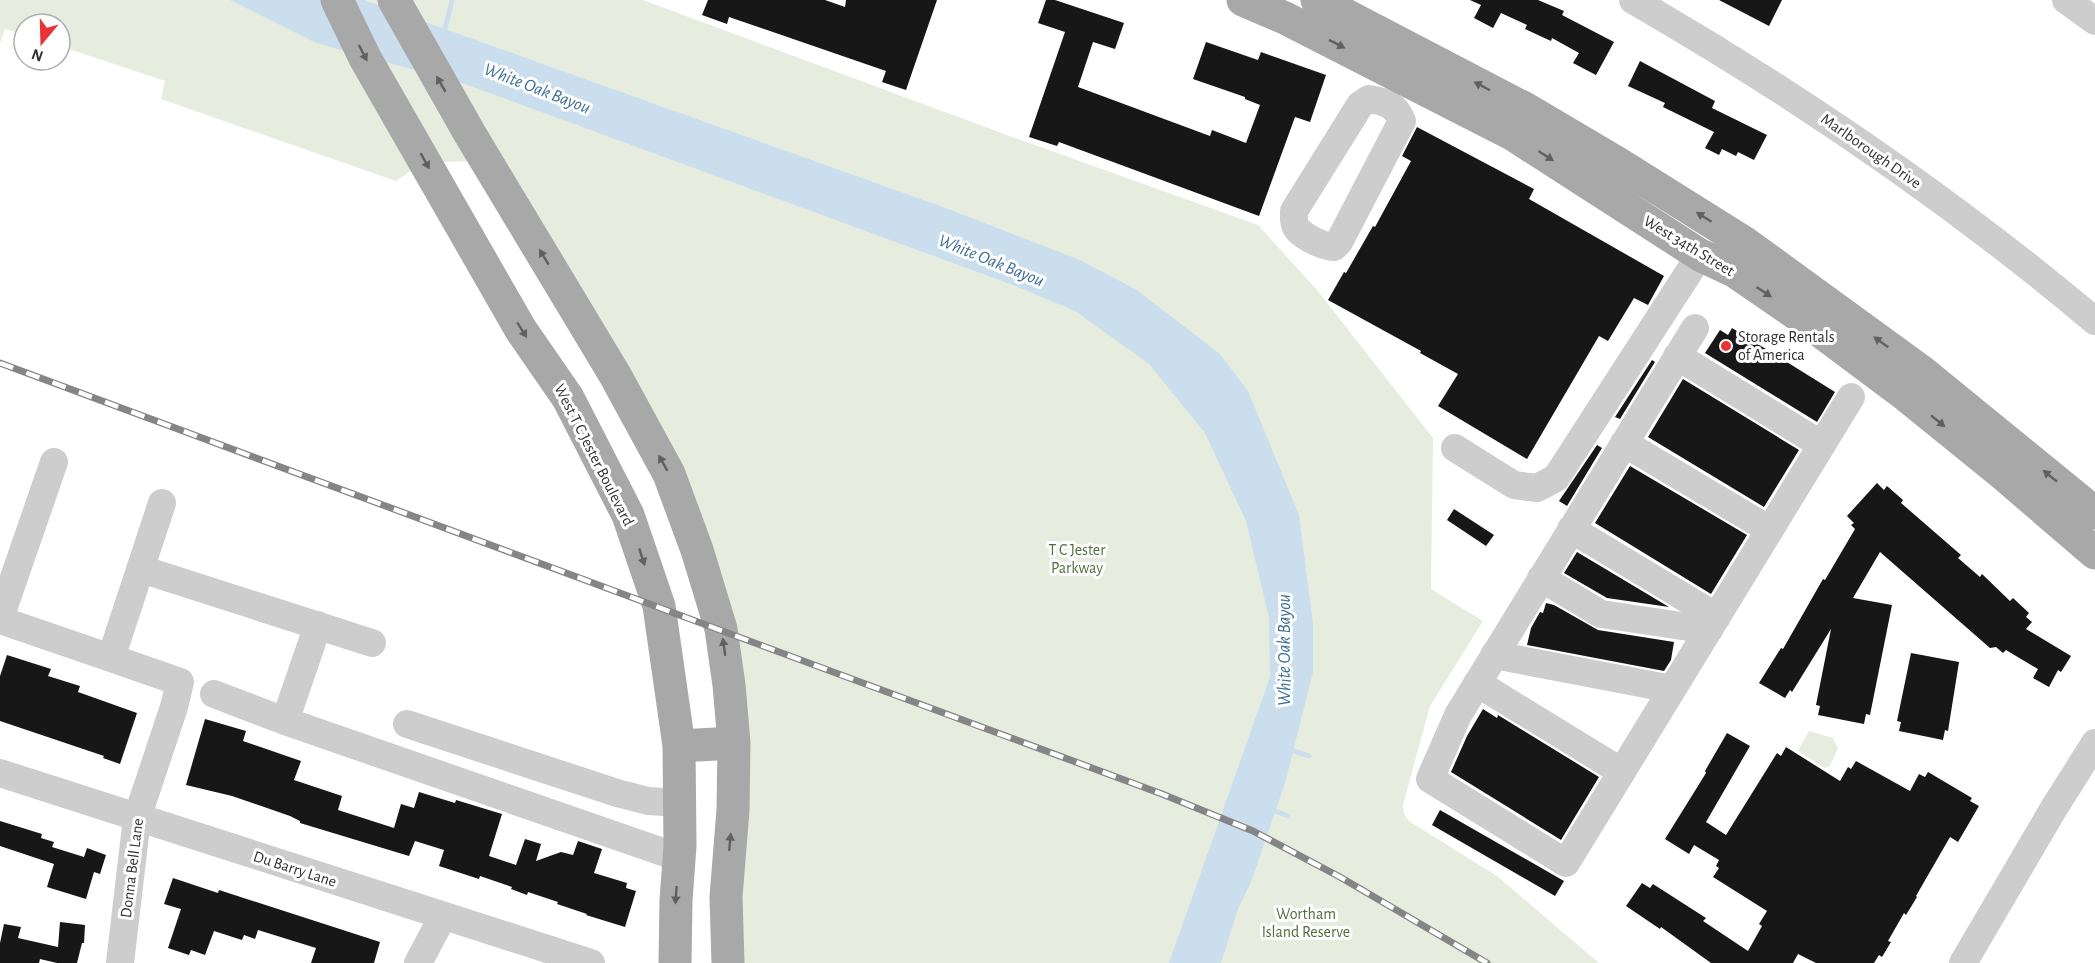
<svg xmlns="http://www.w3.org/2000/svg" width="2095" height="963" font-family="'Alegreya Sans',sans-serif">
<style>
.green{fill:#e6edde}
.water{fill:#cadeed}
.lines{fill:none;stroke-linecap:round;stroke-linejoin:round}
.stream{stroke:#cadeed;stroke-width:5}
.building{fill:#171717}
.minor{stroke:#cdcdcd;stroke-width:28}
.major{stroke:#a8a8a8;stroke-width:33}
.rail-casing{stroke:#858585;stroke-width:7}
.rail{stroke:#fff;stroke-width:4.5;stroke-dasharray:14;stroke-linecap:butt}
.oneway{fill:#606060}
.poi-dot{fill:#e93136;stroke:#fff;stroke-width:2}
.labels{text-anchor:middle;dominant-baseline:central;stroke-width:6;stroke-linejoin:round;paint-order:stroke}
.street-label{font-size:16px;fill:#303030;stroke:#fff}
.poi-label{font-size:16px;fill:#303030;stroke:#fff;text-anchor:start}
.park-label{font-size:16px;fill:#516e3c;stroke:#fff}
.water-label{font-size:18px;font-style:italic;fill:#3c6e95;stroke:#fff}
</style>
<rect width="100%" height="100%" fill="#fff"/>
<path class="green" d="M0,0h643l372,138 243,87 59,65 116,148 -2,151 52,32 -53,85 -27,99 1,9 5,7 88,55 102,87h-862l7,-220 -86,-314 -153,-269 -92,3 -1,7 -16,11 -235,-82 4,-18 -105,-35v-22h-36v11l-19,-6 -5,14z
M1809,731l24,7 5,11 -9,18 -5,1 -26,-17z"/>
<path class="water" d="M230,0h134l579,207 137,53 57,30 83,64 28,37 51,124 14,109v48l-28,111 -34,99 -13,27 -17,54h-52l101,-286 -1,-59 -23,-97 -41,-88 -56,-69 -74,-53 -62,-26 -551,-202 -146,-40z"/>
<g class="lines">
<path class="stream" d="M444,33l8,-33
M1288,749l21,7
M1270,809l18,7"/>
</g>
<path class="building" d="M708,0h117l20,7 1,-7h91l-31,90 -24,-8 4,-11 -157,-54 -2,7 -25,-9z
M1046,0h9l69,23 -9,26 -22,-7 -15,45 132,49 2,-6 34,13 14,-38 -15,-6v-2l-52,-18 13,-37 52,18 3,-8 65,23 -16,47 -15,-5 -36,99 -200,-74 -2,4 -28,-9 36,-105 -27,-9z
M1470,0h68l26,11 -2,4 52,27 -18,33 -23,-12 6,-10 -27,-15 -1,3 -26,-12 2,-4 -26,-12 -8,15 -19,-10 7,-13z
M1719,0h63l-13,26z
M1640,61l75,40 -3,7 55,27 -13,25 -16,-8 -2,4 -14,-7 -3,6 -14,-7 9,-16 -51,-25 2,-4 -37,-17z
M1417,127l117,62 -5,10 135,77 -16,29 -14,-7 -26,43 -9,-5 -72,123 -89,-53 20,-32 -38,-21 1,-2 -93,-51 16,-28 2,1 27,-47 2,1 36,-66 -9,-5z
M1732,328l103,64 -18,30 -112,-69 15,-23 8,5z
M1652,360l3,2 -35,57 -5,-2z
M1683,379l116,71 -35,57 -116,-70z
M1597,445l5,3 -35,58 -8,-5z
M1630,466l117,69 -36,59 -116,-71z
M1877,483l7,7 3,-4 16,14 -2,3 60,52 -3,3 22,19 2,-3 28,27 3,-3 16,15 -3,4 6,5 -6,7 45,27 -10,16 -3,-2 -9,17 -16,-9 5,-9 -32,-19 -3,3 -7,-6 -6,1 -110,-96 -27,46 39,7 -22,110 -4,-1 -2,10 -46,-9 2,-9 -4,-1 15,-76 -39,63 -2,-2 -5,8 -26,-15 22,-35 2,1 40,-70 2,1 30,-51 -4,-4 3,-2 -7,-7z
M1454,509l40,26 -8,11 -39,-26z
M1577,552l92,55 -62,-9 -43,-25z
M1546,603l8,2 44,25 76,12 -3,18 -7,11 -137,-26 4,-17 9,-16 3,1z
M1911,653l48,9 -11,69 -3,-1 -2,10 -44,-9 2,-9 -4,-1z
M7,655l44,14 -3,7 32,10 -2,6 59,21 -17,51 -17,-6 1,-2 -104,-35v-45z
M1483,709l14,9 1,-3 101,62 -38,63 -110,-68 16,-36z
M205,719l41,12 -3,10 58,20 -7,19 48,16 -4,14 56,18 7,-24 13,4 5,-16 36,11 1,-3 46,14 -13,42 27,9 9,-26 16,5 -5,17 25,-9 12,3 5,-14 24,8 -8,24 33,10 -1,5 10,3 -11,36 -39,-12 1,-1 -30,-10 1,-2 -30,-10 -1,3 -16,-6 1,-2 -32,-11 -1,3 -40,-13 5,-16 -29,-9 -6,15 -109,-33v-2l-10,-5 -58,-20 -46,-11z
M1727,733l23,13 -44,76 20,13 51,-82 4,3 5,-9 54,34 8,-14 3,2 5,-8 54,30 9,-17 6,3 3,-5 44,26 -2,3 9,5 -21,36 -8,-5 -34,59 1,1 -11,18 -2,-2 -16,28 3,1 -9,15 -3,-2 -5,8h-58l-18,-9 -5,9h-82l-50,-36 -1,2 -34,-23 16,-23 8,5 3,-4 53,34 -3,3 45,30 14,-25 -3,-2 8,-13 -54,-34 6,-9 -3,-2 3,-6 -25,-15 -5,9 -24,-15 41,-66 -1,-2z
M1440,810l124,71 -9,15 -123,-71z
M0,821l42,13 -1,4 13,4 -2,5 32,10 3,-9 19,7 -6,19 -6,-2 -8,27 -39,-12 7,-23 -54,-18z
M173,878l45,15 1,-3 161,52 -6,21h-63l5,-15 -58,-18 -3,9 -11,-4 -2,5 -28,-9 -9,24 -14,-5 -2,5 -21,-7 13,-39 -17,-5z
M60,922l25,3 -1,18h-2l-5,20h-20l-17,-4 -1,4h-39v-20l4,-19 17,3 -3,11 40,9z"/>
<g class="lines">
<path class="minor" d="M1633,0c163,94 318,200 462,321
M2066,0l29,21
M1369,99c17,3 26,5 33,22l-63,121 -5,5c-12,-1 -28,-9 -36,-17 -5,-5 -4,-13 -4,-19l66,-106z
M1695,328l-237,387 -28,64 136,84 285,-466
M1677,356l145,89
M1624,443l146,87
M1455,448l59,37 23,3 19,-10 144,-223
M1571,529l146,88
M141,569l231,74
M1541,578l60,36 108,16
M0,618l54,-156
M0,620l111,38
M1494,655l178,34
M1477,683l145,89
M214,694l71,27 395,137
M285,721l33,-96
M407,724l210,69 31,8 32,2
M0,773l591,190
M120,963l17,-145 37,-111 6,-25 -69,-24 51,-155
M418,963l25,-47
M1963,963l91,-155 41,-65"/>
<path class="major" d="M337,0l28,58 156,272 47,68 60,117 31,91 20,140 1,100 -4,54 -1,63
M394,0l76,134 145,241 54,99 28,76 24,79 8,56 5,58 -1,67 -7,87 2,66
M1243,0l42,18 227,116 188,121 34,16 70,48 99,74 100,81 92,79
M1317,0l209,109 93,55 126,79 176,128 174,142
M679,746l55,-3"/>
<g class="rail-casing">
<path id="rail" d="M0,363l1162,431 91,37 87,46 147,86"/>
</g>
<use href="#rail" class="rail"/>
</g>
<defs><path id="oneway-solid" d="M-6-.8H1V-3.2L6.5 0L1 3.2V.8H-6Z" transform="scale(1.5)"/></defs>
<g class="oneway">
<use href="#oneway-solid" transform="translate(1337 44) rotate(27)"/>
<use href="#oneway-solid" transform="translate(363 53) rotate(63)"/>
<use href="#oneway-solid" transform="translate(441 84) rotate(-120)"/>
<use href="#oneway-solid" transform="translate(1482 86) rotate(-152)"/>
<use href="#oneway-solid" transform="translate(1546 156) rotate(33)"/>
<use href="#oneway-solid" transform="translate(425 161) rotate(61)"/>
<use href="#oneway-solid" transform="translate(1704 217) rotate(-148)"/>
<use href="#oneway-solid" transform="translate(544 257) rotate(-121)"/>
<use href="#oneway-solid" transform="translate(1764 292) rotate(34)"/>
<use href="#oneway-solid" transform="translate(522 330) rotate(58)"/>
<use href="#oneway-solid" transform="translate(1881 342) rotate(-144)"/>
<use href="#oneway-solid" transform="translate(1938 421) rotate(39)"/>
<use href="#oneway-solid" transform="translate(663 463) rotate(-119)"/>
<use href="#oneway-solid" transform="translate(2050 476) rotate(-141)"/>
<use href="#oneway-solid" transform="translate(642 557) rotate(72)"/>
<use href="#oneway-solid" transform="translate(724 647) rotate(-98)"/>
<use href="#oneway-solid" transform="translate(730 842) rotate(-85)"/>
<use href="#oneway-solid" transform="translate(676 895) rotate(94)"/>
</g>
<circle class="poi-dot" cx="1726" cy="346" r="6"/>
<g class="labels">
<g class="street-label">
<text transform="translate(1871 151) rotate(35)">Marlborough Drive</text>
<text transform="translate(1689 246) rotate(31)">West 34th Street</text>
<text transform="translate(594 455) rotate(63)">West T C Jester Boulevard</text>
<text transform="translate(132 868) rotate(-83)">Donna Bell Lane</text>
<text transform="translate(295 869) rotate(18)">Du Barry Lane</text>
</g>
<g class="poi-label">
<text x="1738" y="337">Storage Rentals<tspan x="1738" dy="18">of America</tspan></text>
</g>
<g class="park-label">
<text x="1077" y="550">T C Jester<tspan x="1077" dy="18">Parkway</tspan></text>
<text x="1306" y="914">Wortham<tspan x="1306" dy="18">Island Reserve</tspan></text>
</g>
<g class="water-label">
<text transform="translate(537 89) rotate(21)">White Oak Bayou</text>
<text transform="translate(991 261) rotate(22)">White Oak Bayou</text>
<text transform="translate(1285 650) rotate(-90)">White Oak Bayou</text>
</g>
</g>
<g transform="translate(42 42) rotate(199)"><circle r="28" fill="#ffffff" stroke="#acacac" stroke-width="1.5"/>
<path d="M0-4.5L10 22L0 15L-10 22Z" fill="#e93136"/>
<text y="-9" font-size="16" font-weight="bold" text-anchor="middle" fill="#303030">N</text>
</g>
</svg>
